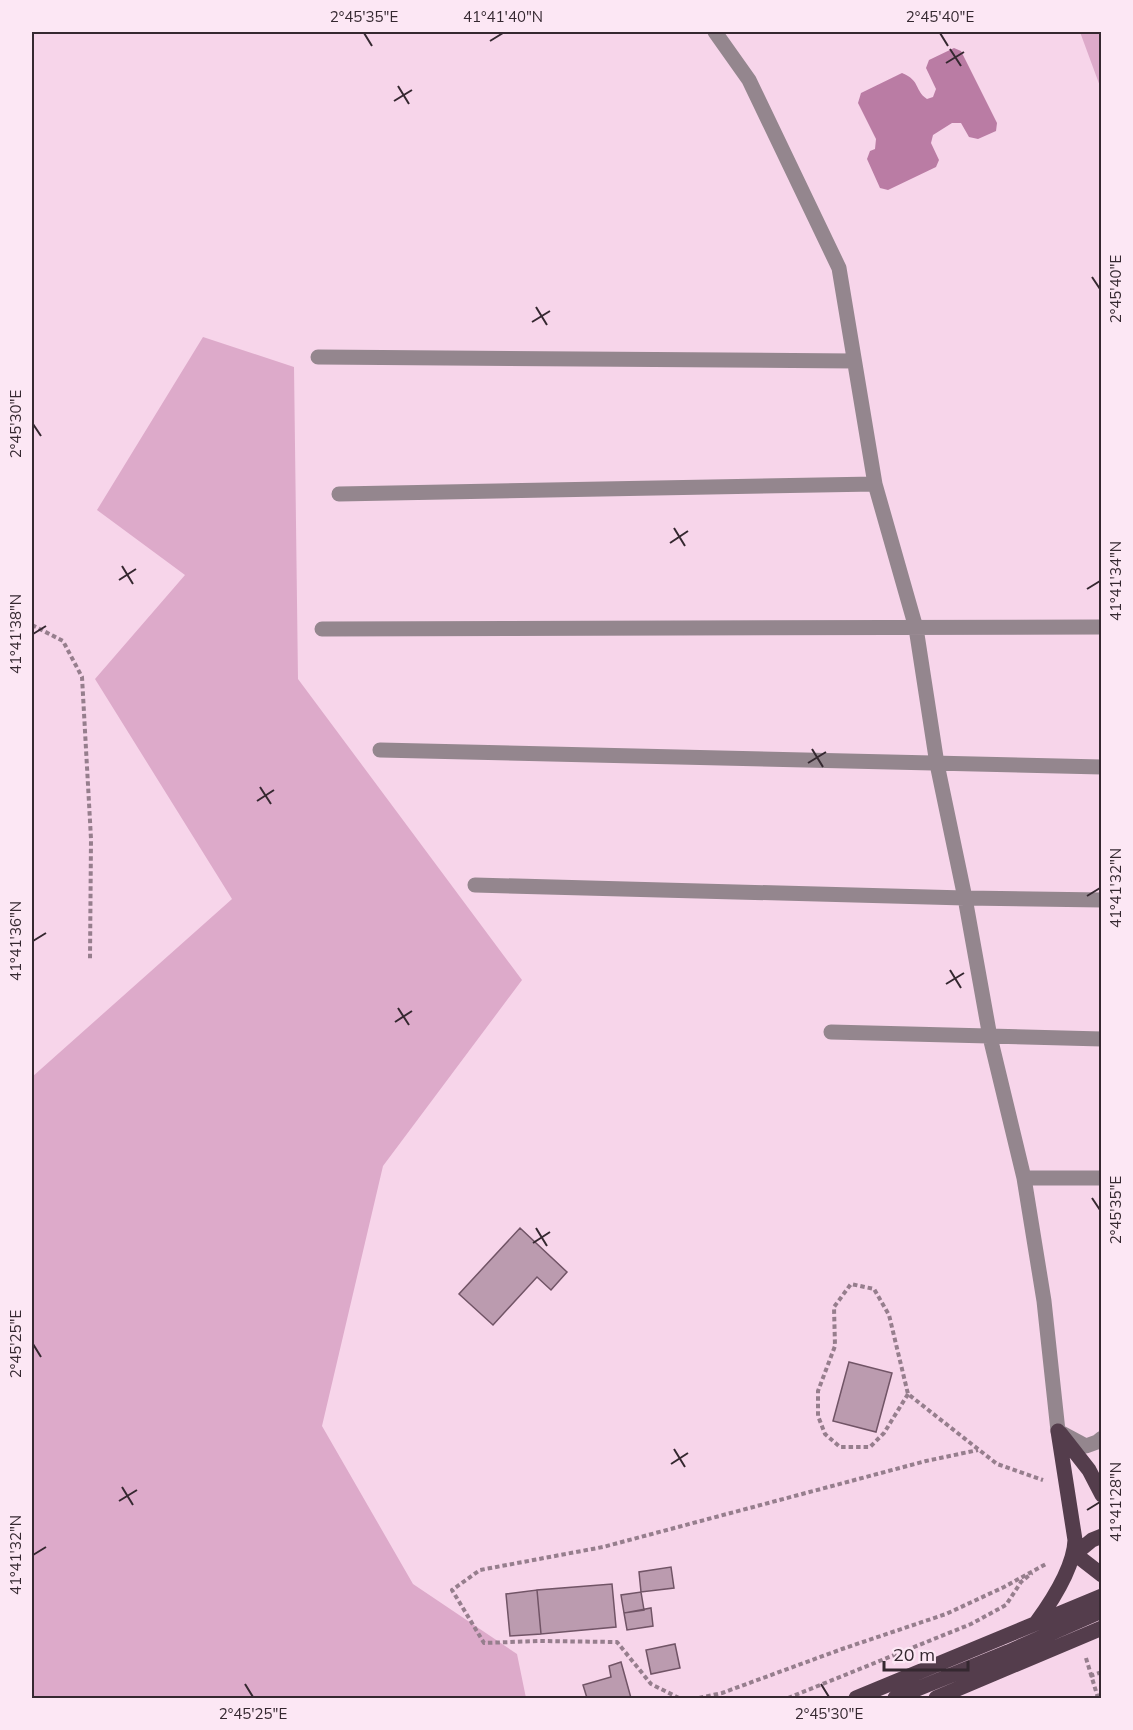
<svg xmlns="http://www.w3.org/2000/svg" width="1133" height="1730" font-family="Mulish,sans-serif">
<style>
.green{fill:#ddaaca}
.water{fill:#ba7ca4}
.building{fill:#bb9baf;stroke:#715466;stroke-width:1.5}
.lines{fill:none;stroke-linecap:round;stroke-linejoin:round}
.path{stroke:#967e8d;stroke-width:4;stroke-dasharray:4.5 3;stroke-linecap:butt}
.minor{stroke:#94868e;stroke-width:15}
.major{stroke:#543d4c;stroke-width:15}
.ticks{fill:none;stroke:#352830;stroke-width:2}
.neatline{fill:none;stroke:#352830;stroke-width:2}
.ticks-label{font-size:15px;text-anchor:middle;fill:#352830}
</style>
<rect width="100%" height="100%" fill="#f7d5ea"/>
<path class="green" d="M1080,32h21v57z
M203,337l91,30 4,312 224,301 -139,186 -61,260 91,158 104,70 9,44h-494v-621l200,-178 -137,-220 90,-104 -88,-65z"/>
<path class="water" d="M954,48l7,3 36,72 -1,8 -18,8 -9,-2 -8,-14h-9l-19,12 -2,8 8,17 -3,7 -48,23 -8,-2 -13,-29 3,-8 5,-2 1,-10 -18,-36 3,-10 41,-20c19,8 12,17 25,26l6,-2 3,-8 -10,-21 3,-8z"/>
<path class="building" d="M520,1228l47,44 -16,18 -14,-13 -44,48 -34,-31z
M849,1362l43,11 -16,59 -43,-11z
M671,1567l3,21 -33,4 -2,-20z
M612,1584l4,43 -75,7 -4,-44z
M537,1590l4,44 -31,2 -4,-42z
M641,1592l3,18 -20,3 -3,-18z
M651,1608l2,18 -26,4 -3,-17z
M675,1644l5,24 -29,6 -5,-24z
M621,1662l10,36h-44l-4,-13 28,-8 -2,-11z"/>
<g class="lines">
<path class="path" d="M32,625l31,16 19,36 9,162 -1,120
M908,1394l-24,39 -14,14h-30l-15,-13 -7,-18v-25l17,-45 -1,-39 17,-23 23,5 15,26 19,79 89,70 46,16
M1086,1658l12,40
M1090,1676l12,-4
M679,1698l-28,-14 -34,-42 -79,-1 -54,2 -32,-53 28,-20 123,-23 323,-86 52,-11
M699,1698l23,-5 120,-44 104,-35 58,-27 42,-23
M788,1698l183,-74 35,-19 15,-23 11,-9"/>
<path class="minor" d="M715,32l34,48 90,188 36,216 41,144 21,136 28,134 25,139 34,141 20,123 14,130 28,15 11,-4 5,-4
M318,357l536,4
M339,494l536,-10
M322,629l780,-2
M380,750l722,17
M475,885l490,13 137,2
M831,1032l271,7
M1024,1178h78"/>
<path class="major" d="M1060,1433l29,37 13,25
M1075,1554l27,21
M1075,1554l17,-14 10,-4
M1036,1623c16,-22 38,-56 39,-83l-17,-109
M856,1698l246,-102
M895,1698l113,-46 94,-41
M936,1698l166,-70"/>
</g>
<path class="ticks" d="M364,33l8,13M940,33l8,13M490,41l13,-8M950,49l11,17M946,63l18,-11M398,86l11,18M394,101l18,-11M1092,277l8,12M536,307l11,18M532,322l18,-11M33,424l8,12M674,528l11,18M670,543l18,-12M122,566l11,18M119,580l17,-11M1087,589l13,-8M33,634l13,-8M812,749l11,18M808,763l18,-11M260,787l11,17M257,801l17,-11M1087,896l13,-8M33,941l13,-8M950,970l11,18M946,984l18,-11M398,1008l11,17M395,1022l17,-11M1092,1198l8,12M536,1228l11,18M533,1243l17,-11M33,1344l8,13M674,1449l11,18M671,1464l17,-11M122,1487l11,18M119,1501l18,-11M1087,1510l13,-8M33,1555l13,-8M245,1684l8,13M821,1684l8,13"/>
<rect width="1133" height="1730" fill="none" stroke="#fce7f4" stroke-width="66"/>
<path d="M884 1661v9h84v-9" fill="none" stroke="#352830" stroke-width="3"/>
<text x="893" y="1661" font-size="18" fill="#352830" stroke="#fce7f4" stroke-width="4.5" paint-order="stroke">20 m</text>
<rect x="33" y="33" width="1067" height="1664" class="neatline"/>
<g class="ticks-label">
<text x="364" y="22">2°45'35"E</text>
<text x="503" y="22">41°41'40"N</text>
<text x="940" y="22">2°45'40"E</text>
<text transform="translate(1116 289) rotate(-90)" y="5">2°45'40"E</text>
<text transform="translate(16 424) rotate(-90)" y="5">2°45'30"E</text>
<text transform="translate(1116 581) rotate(-90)" y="5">41°41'34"N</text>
<text transform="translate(16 634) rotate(-90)" y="5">41°41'38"N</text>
<text transform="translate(1116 888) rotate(-90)" y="5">41°41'32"N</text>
<text transform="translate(16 941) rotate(-90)" y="5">41°41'36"N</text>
<text transform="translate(1116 1210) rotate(-90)" y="5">2°45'35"E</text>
<text transform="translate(16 1344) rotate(-90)" y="5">2°45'25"E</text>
<text transform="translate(1116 1502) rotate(-90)" y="5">41°41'28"N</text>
<text transform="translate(16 1555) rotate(-90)" y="5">41°41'32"N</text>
<text x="253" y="1719">2°45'25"E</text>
<text x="829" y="1719">2°45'30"E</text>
</g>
</svg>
